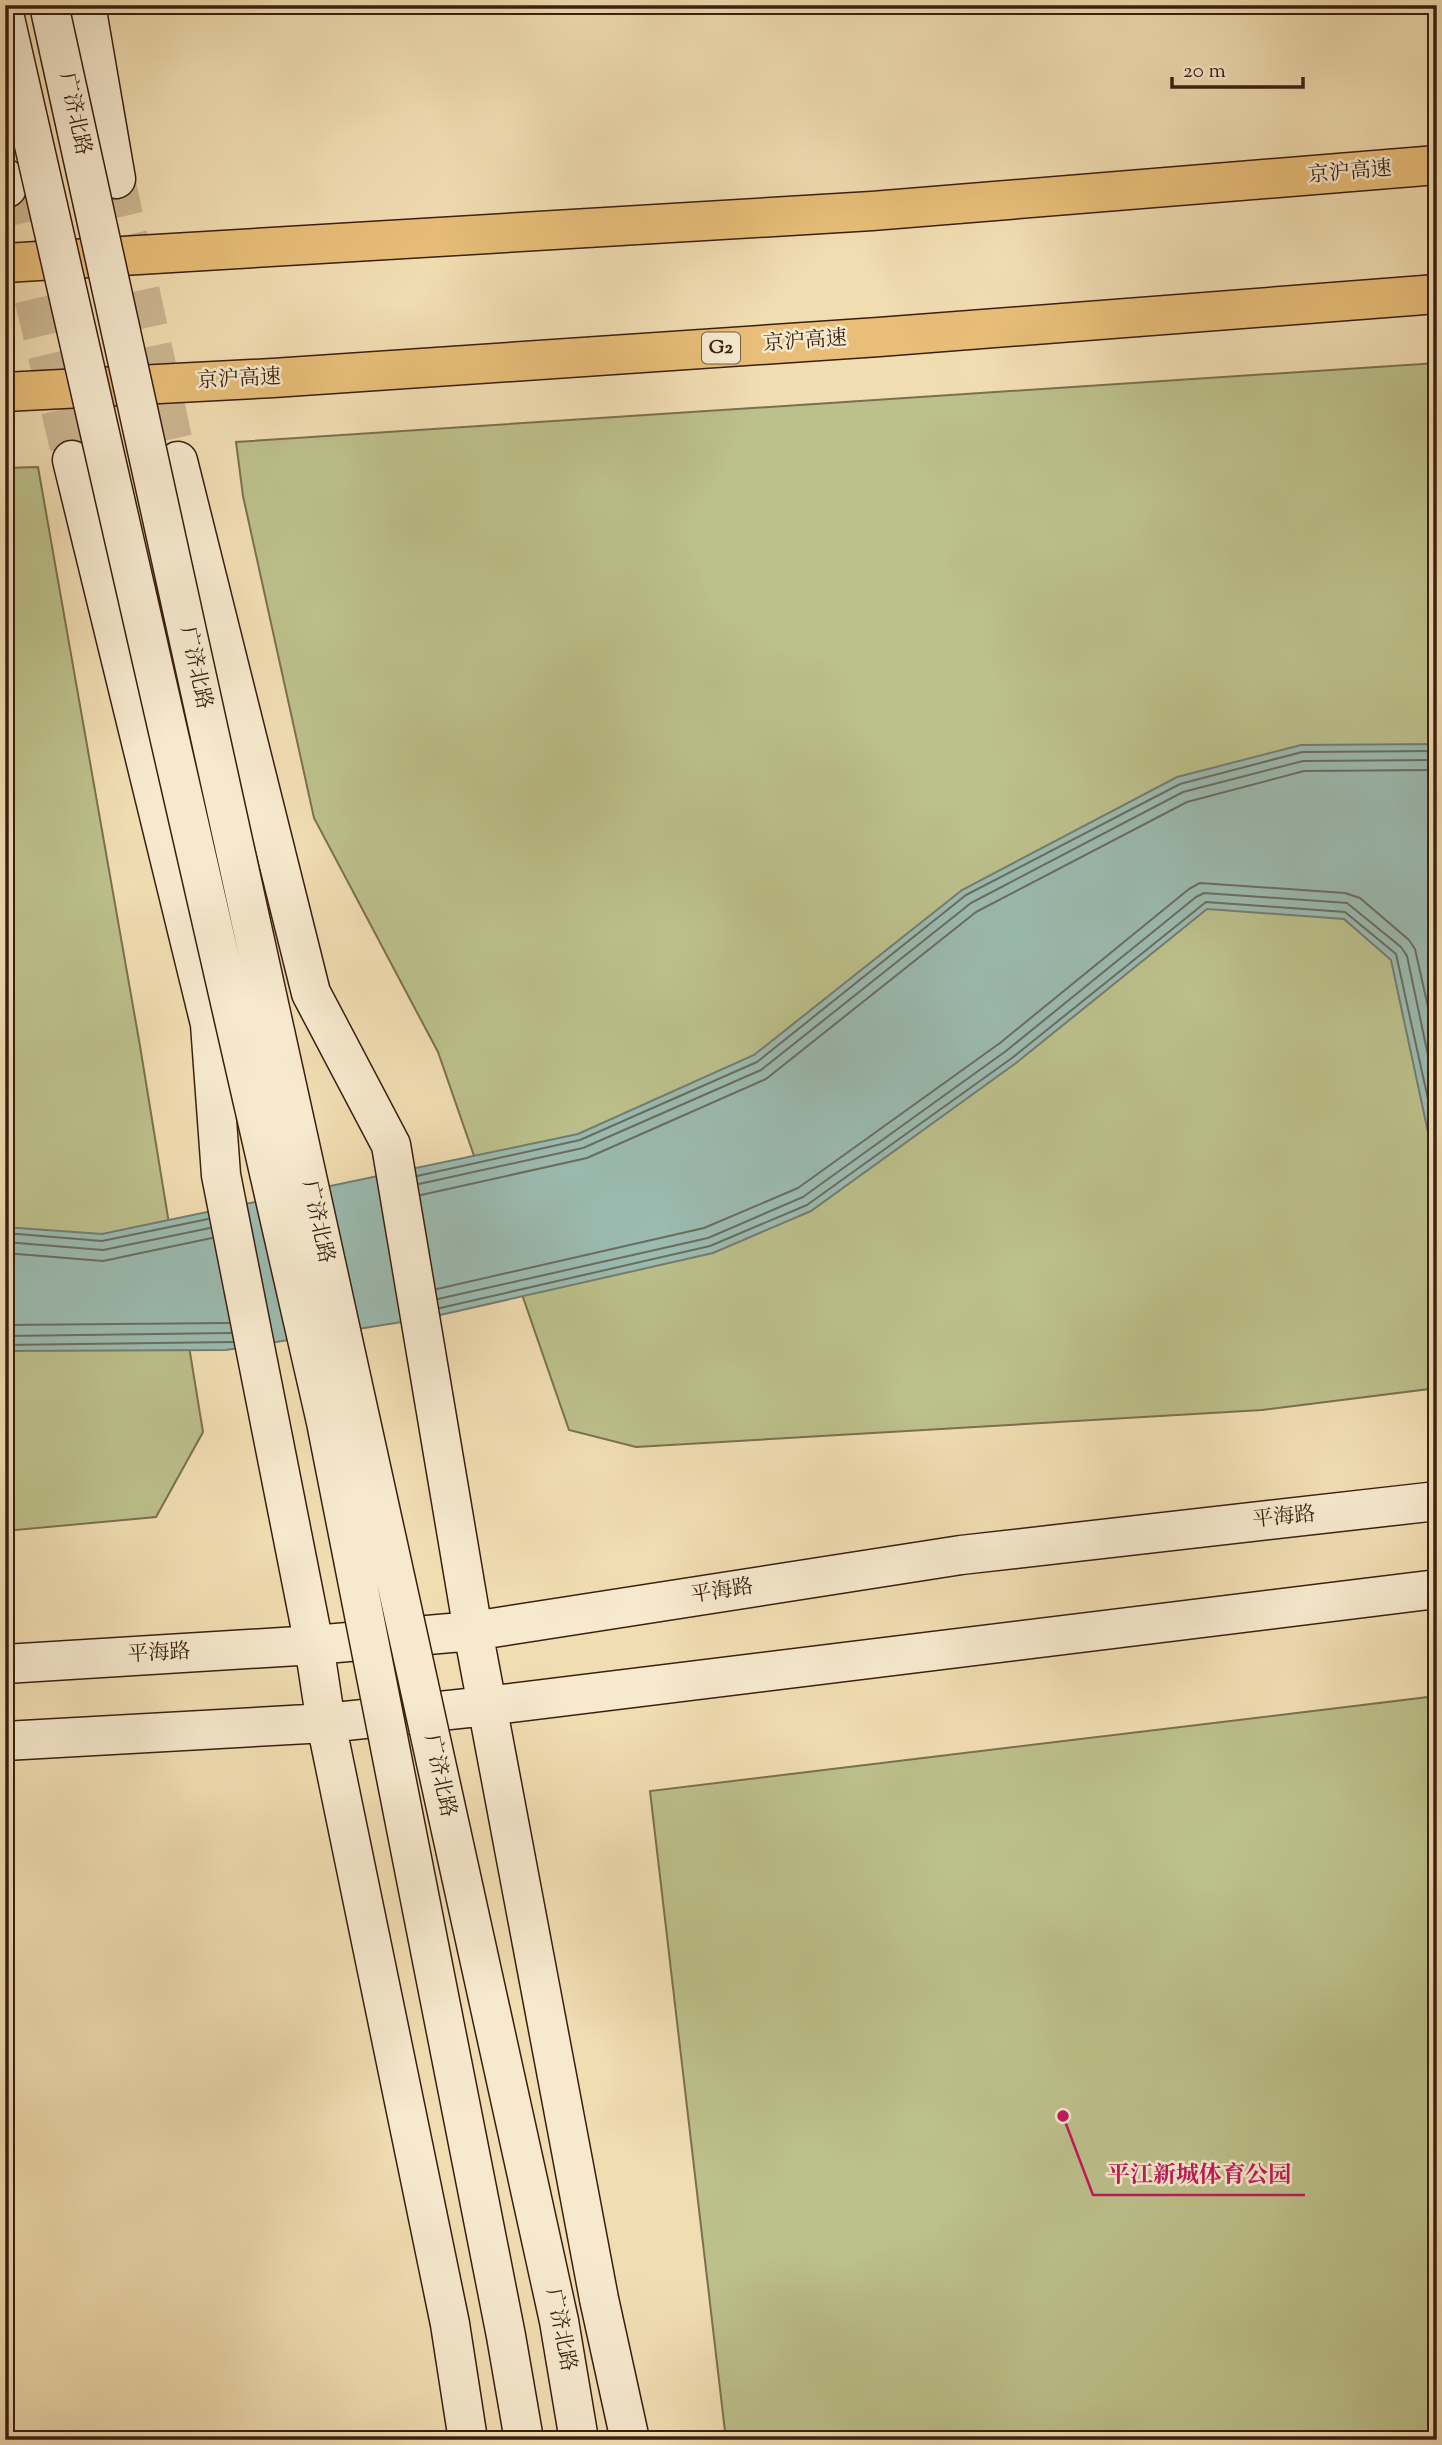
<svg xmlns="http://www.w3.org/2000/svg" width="1442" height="2445" font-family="'Sorts Mill Goudy','Noto Serif SC',serif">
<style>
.green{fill:#bcc08b;stroke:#7b704e;stroke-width:2}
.water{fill:#9bbbb1;stroke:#747d71;stroke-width:2}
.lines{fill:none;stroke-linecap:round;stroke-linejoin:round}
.shore{stroke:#6a6d60;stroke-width:2}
.secondary-tunnel{stroke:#ccb792;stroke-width:38;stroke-dasharray:38 19;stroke-linecap:butt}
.secondary-casing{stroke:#3a1f10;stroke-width:41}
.motorway-casing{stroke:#3a1f10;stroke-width:41}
.secondary{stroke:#f6e9cd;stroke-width:38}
.motorway{stroke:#e8be79;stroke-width:38}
.secondary-bridge-casing{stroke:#3a1f10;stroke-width:41;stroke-linecap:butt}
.secondary-bridge{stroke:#f6e9cd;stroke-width:38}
.labels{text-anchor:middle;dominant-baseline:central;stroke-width:5;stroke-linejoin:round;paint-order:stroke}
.shield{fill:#f6e9cd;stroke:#725c49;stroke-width:2}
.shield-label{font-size:19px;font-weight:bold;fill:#3a1f10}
.street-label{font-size:21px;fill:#3a1f10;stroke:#f6e9cd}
.leader{fill:none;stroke:#c2185b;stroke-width:2.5}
.callout-dot{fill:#c2185b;stroke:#f6e9cd;stroke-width:2.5}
.callout-label{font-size:23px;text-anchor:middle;font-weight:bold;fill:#c2185b;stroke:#f6e9cd;stroke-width:5;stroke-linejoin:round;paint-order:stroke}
</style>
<rect width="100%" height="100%" fill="#f1ddb2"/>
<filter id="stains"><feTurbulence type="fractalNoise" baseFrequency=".00286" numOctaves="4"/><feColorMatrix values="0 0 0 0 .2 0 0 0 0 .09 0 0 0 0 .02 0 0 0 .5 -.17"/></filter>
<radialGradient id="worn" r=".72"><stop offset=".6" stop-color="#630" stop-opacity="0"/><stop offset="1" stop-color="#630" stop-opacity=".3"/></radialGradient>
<path class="green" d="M1437,363v1025l-175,22 -626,37 -67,-17 -131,-378 -124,-234 -71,-322 -7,-54z
M38,467l102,579 63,386 -47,85 -151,14v-1063z
M1437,1696v744h-711l-76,-649z"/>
<path class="water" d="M1437,744v430l-46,-214 -47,-41 -137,-10 -191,154 -205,148 -98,42 -286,65 -201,32 -221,1v-124l97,7 476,-100 176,-79 208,-165 215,-113 124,-32z"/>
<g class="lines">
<path class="shore" d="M417,1176l163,-36 177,-78 209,-167 214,-111 122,-32 135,-1
M419,1184l164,-36 178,-78 210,-167 212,-111 120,-31 134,-1
M421,1195l166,-37 179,-79 210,-167 211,-110 117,-31 133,-1
M5,1233l97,8 106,-22
M5,1242l98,8 107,-22
M5,1253l98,8 109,-23
M437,1289l267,-61 94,-40 202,-145 189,-154 11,-6 145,10 15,5 49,42 6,9 22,98
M438,1299l270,-61 95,-41 203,-146 190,-154 8,-4 143,10 54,44 6,9 30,142
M440,1308l270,-62 97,-41 205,-147 194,-156 139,10 51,42 41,186
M5,1325l224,-2
M5,1336l226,-3
M5,1345l228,-3"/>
<path class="secondary-tunnel" d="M116,179l62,282
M7,188l65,272"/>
<g class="secondary-casing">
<path id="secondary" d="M86,5l30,174
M5,178l2,10
M72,460l138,564 11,151 93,470 12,78 124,601 18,116
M178,461l133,532 80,152 82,486 126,668 31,141
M5,1664l309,-19 159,-14 488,-76 476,-54
M5,1741l321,-18 161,-17 950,-117"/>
</g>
<g class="motorway-casing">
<path id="motorway" d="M5,263l867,-52 565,-46
M5,392l268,-14 606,-41 558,-43"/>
</g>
<use href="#secondary" class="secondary"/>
<use href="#motorway" class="motorway"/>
<g class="secondary-bridge-casing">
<path id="secondary-bridge" d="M49,5l510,2316 20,119
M5,18l321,1404 180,914 18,104"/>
</g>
<use href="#secondary-bridge" class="secondary-bridge"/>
</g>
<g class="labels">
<rect class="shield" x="702" y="332.5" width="38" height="31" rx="5"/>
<g class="shield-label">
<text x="721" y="348">G2</text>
</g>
<g class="street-label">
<text transform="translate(74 114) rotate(78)">广济北路</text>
<text transform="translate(1350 173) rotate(-5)">京沪高速</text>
<text transform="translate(805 342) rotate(-4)">京沪高速</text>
<text transform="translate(239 380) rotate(-3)">京沪高速</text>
<text transform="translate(195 668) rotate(78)">广济北路</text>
<text transform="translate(317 1222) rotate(78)">广济北路</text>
<text transform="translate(1284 1518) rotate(-6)">平海路</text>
<text transform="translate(722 1592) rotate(-9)">平海路</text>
<text transform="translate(159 1654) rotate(-3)">平海路</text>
<text transform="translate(439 1776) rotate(78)">广济北路</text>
<text transform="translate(560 2330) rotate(79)">广济北路</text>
</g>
</g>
<path class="leader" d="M1063 2116L1093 2195H1305"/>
<circle class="callout-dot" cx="1063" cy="2116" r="7"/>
<g class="callout-label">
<text x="1199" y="2182">平江新城体育公园</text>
</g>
<rect width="1442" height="2445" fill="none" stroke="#f1ddb2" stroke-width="28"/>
<rect x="7" y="7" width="1428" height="2431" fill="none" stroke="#3a1f10" stroke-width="3.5"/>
<rect x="14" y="14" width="1414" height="2417" fill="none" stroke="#3a1f10" stroke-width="2"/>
<path d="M1172 77v10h131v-10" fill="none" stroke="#3a1f10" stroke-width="3.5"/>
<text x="1183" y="77" font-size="21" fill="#3a1f10" stroke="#f6e9cd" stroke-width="5" paint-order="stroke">20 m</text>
<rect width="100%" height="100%" filter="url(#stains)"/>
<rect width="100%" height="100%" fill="url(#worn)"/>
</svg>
